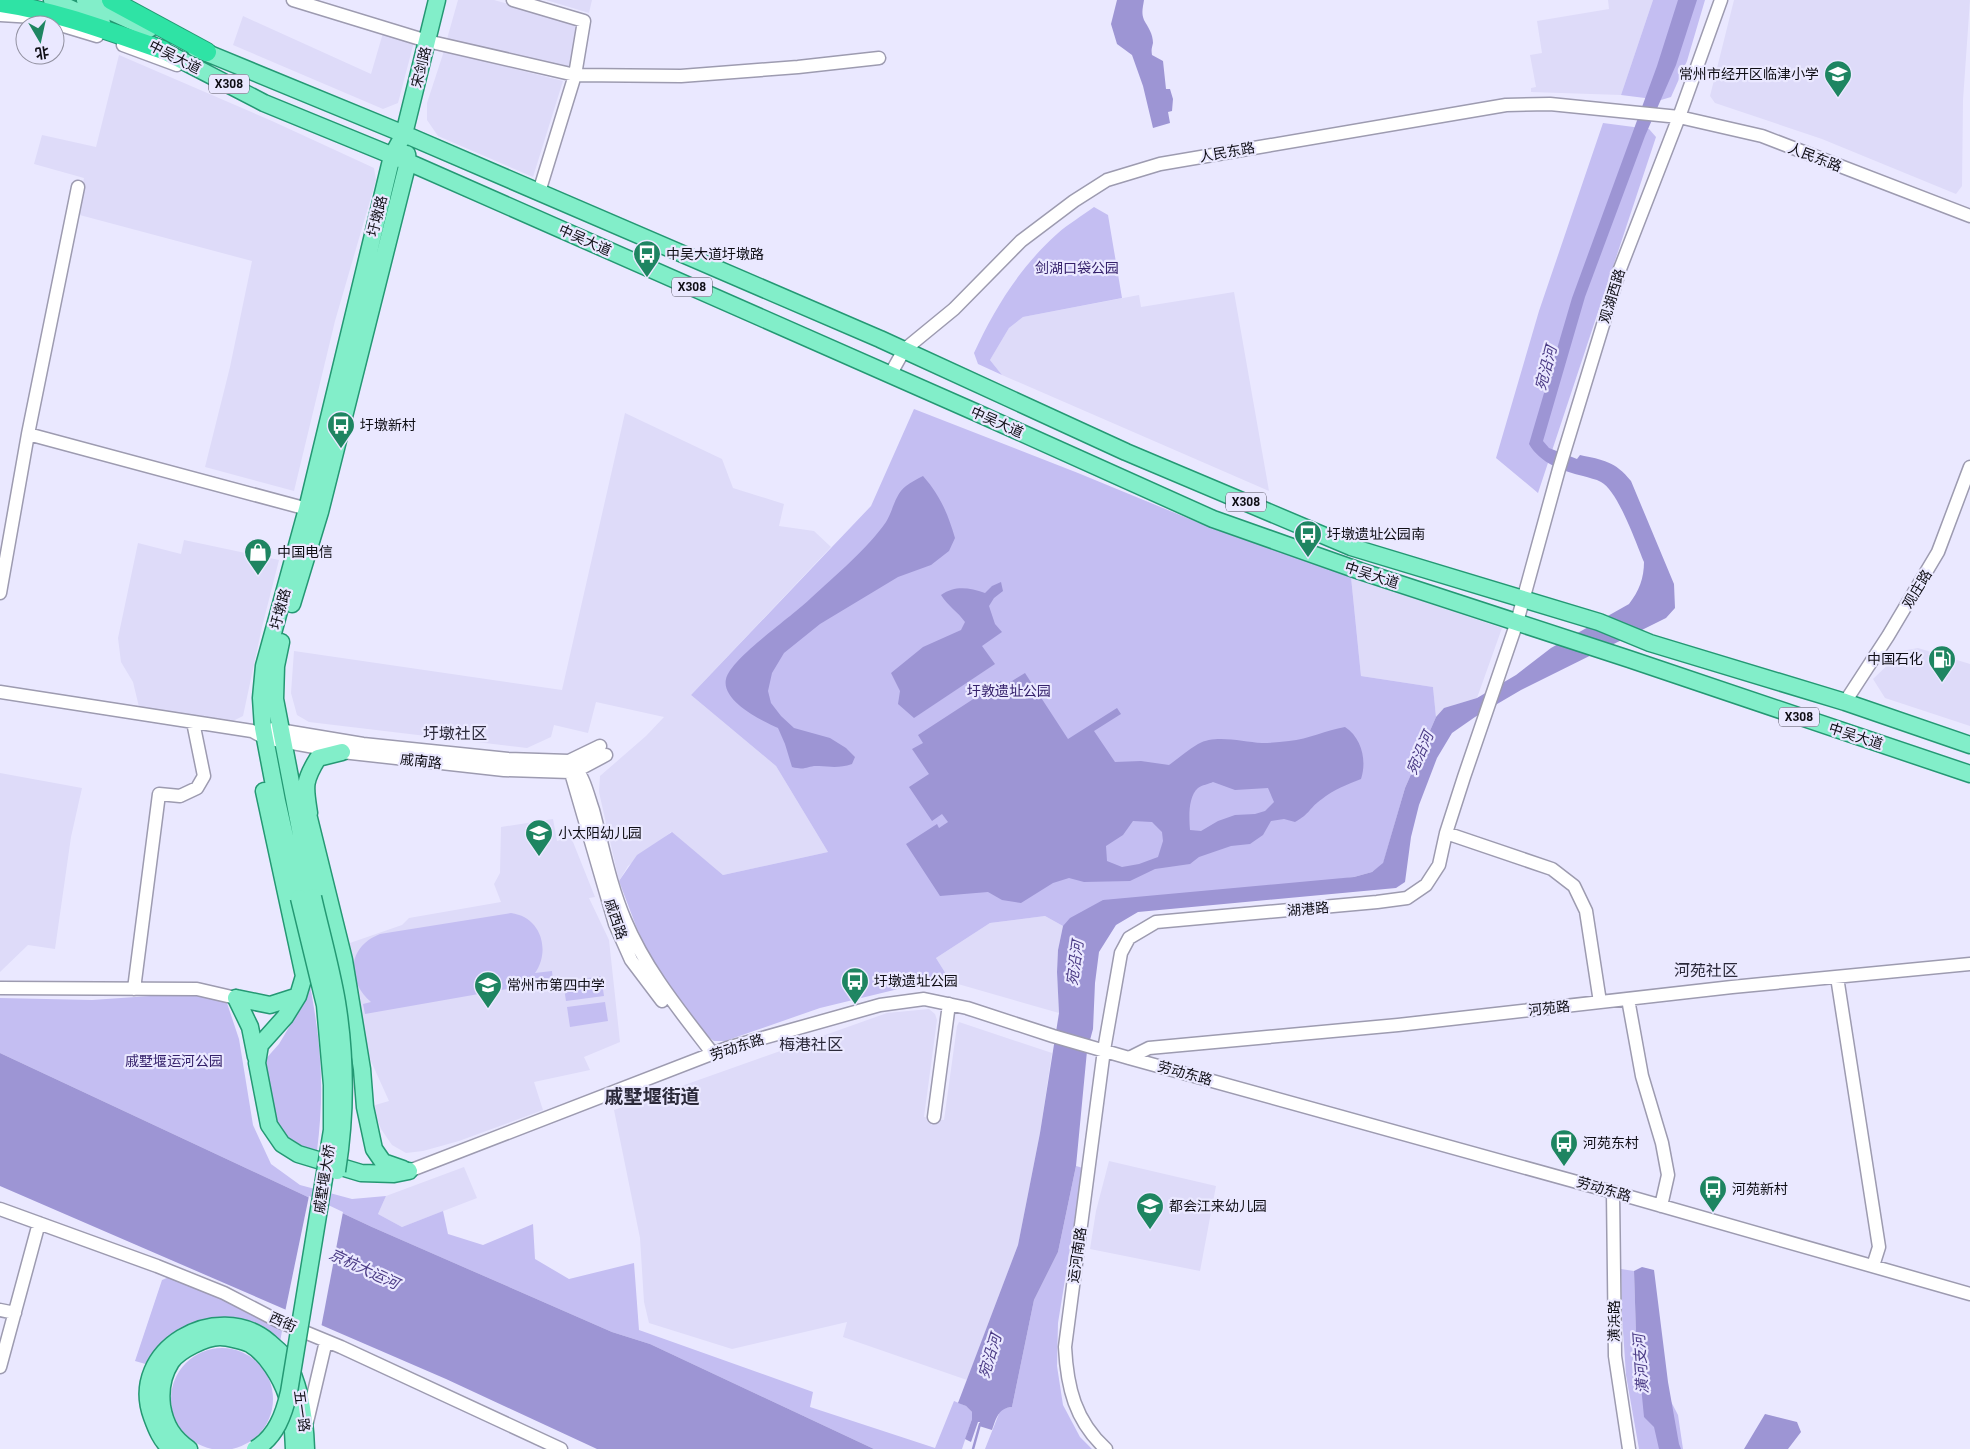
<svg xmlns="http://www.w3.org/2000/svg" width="1970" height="1449" font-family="Roboto,'Noto Sans SC',sans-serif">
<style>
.built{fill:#dedbf9}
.green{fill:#c4bef2}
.water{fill:#9d95d4;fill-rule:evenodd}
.pier{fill:#eae8ff}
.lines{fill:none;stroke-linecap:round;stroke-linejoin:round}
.stream{stroke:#9d95d4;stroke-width:2.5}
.minor-casing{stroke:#9d9bb0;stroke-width:15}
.major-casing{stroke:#249873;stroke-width:19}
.highway-casing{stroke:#249873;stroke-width:20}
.minor{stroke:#fff;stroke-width:12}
.major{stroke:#82eec9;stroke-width:16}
.highway{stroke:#2fe3a5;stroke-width:18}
.major-bridge-casing{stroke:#249873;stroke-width:19;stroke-linecap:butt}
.major-bridge{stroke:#82eec9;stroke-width:16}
.labels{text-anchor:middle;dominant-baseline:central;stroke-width:4.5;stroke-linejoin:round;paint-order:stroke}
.shield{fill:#eae8ff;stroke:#514f5b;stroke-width:1}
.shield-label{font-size:12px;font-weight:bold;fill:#0f0e15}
.street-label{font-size:14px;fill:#0f0e15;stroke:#eae8ff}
.poi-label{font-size:14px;fill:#0f0e15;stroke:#eae8ff;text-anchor:start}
.park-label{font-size:14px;fill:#35216b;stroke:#eae8ff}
.water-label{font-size:15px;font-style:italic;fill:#4a3a85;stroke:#eae8ff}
.quarter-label{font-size:16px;fill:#2b293a;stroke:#eae8ff}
.district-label{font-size:19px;font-weight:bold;fill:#2b293a;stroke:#eae8ff}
</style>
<rect width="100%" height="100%" fill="#eae8ff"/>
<path class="built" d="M458,0h36l84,23 -10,49 -121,-33z
M546,0h46l-3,13z
M1608,0h45l-32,95 -90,-3v-4l5,-1 -6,-32 12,-2 -5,-32 72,-12z
M1734,0h236l-7,100 -1,86 -6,8 -134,-55 -107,-36 -5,-7z
M243,16l128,58 12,-41 31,9 -16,61 -15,6 -150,-64z
M444,51l119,30 -30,96 -95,-41 -11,-16v-17z
M119,55l153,66 102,47 2,12 -41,141 -41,170 -89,-24 25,-100 22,-106 -176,-47 8,-36 -50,-14 8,-29 54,12z
M1234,292l35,199 -267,-116 -12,-15 19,-32 14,-11 116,-22 2,12z
M625,413l97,46 11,29 51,16 -5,22 35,5 17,16 -140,148 85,71 52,86 -105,23 -52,-43 -43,34 -9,15 -20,-89 1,-16 46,-40 18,-19 -68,-15 -8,31 -34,-8 -3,12 -24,11 -218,-26 -12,-7 -6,-22 3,-42 268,39z
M184,540l95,20 -17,67 -19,89 -10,5 -94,-14 -6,-25 -12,-20 -3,-24 20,-95 43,11z
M1351,577l151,51 -25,70 -23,7 -18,12 -3,-30 -72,-11z
M1918,648l52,16v62l-85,-28 -12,-19 29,-28z
M0,773l82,15 -11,49 -16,112 -27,-4 -28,27z
M553,819l4,22 14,-4 24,60 -6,1 20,42 11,102 -36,15 6,13 -56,12 9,28 -84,31 -36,10 -17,2 -14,-8 -11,-16 -9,-23 17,-5 -19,-42 -23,-115 55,-19 7,-7 92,-16 -7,-18 6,-11 1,-46z
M1045,916l18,10 -5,24 -1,22 2,41 -108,-31 -15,-24 54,-35z
M929,1009l6,5 2,6 -13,97 20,3 13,-94 2,-4 93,31 -12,80 -22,112 -51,135 -124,-43 4,-15 -115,27 -83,-26 -5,-21 -4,-64 -26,-128 273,-97z
M1109,1161l107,25 -16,85 -110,-22 6,-38z
M464,1167l13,31 -75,29 -24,-13 8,-18z"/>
<path class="green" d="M1653,0h52l-18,61 -16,36 -10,3 -40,-5z
M1603,123l46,6 7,8 -118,356 -42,-35 43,-147z
M1094,207l14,8 14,83 -99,19 -14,11 -19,32 12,15 -24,-11 -4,-11c20,-44 46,-86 83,-119 11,-10 25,-18 37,-27z
M914,409l164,64 136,56 137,48 10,99 72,11 3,30 -31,71 -22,76 -11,8 -18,5 -249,36 -19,31 -23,-18 -18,-10 -55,7 -54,35 15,24 -28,1 -103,25 -95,33h-11l-10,-7 -53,-73 -15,-35 -17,-45 18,-26 35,-23 51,43 105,-23 -52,-86 -85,-71 180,-189z
M511,913c30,4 40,37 24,60l17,-2 1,10 -188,33 -2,-10 8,-2c-25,-22 -24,-55 9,-68z
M601,976l3,20 -38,5 -3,-19z
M309,980c12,62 16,108 8,171 -50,-9 -47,-48 -54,-89l16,-18 19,-32z
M193,993l34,10 12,36 14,86 18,39 29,21 52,14 34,-3 -8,18 24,13 41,-16 5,23 35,11 50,-21 2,35 34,20 65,-16 5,67 174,62 -3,15 125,41 19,-47 12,5 6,6v7l-10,30h-88l-224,-105 -38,-12 -240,-105 -372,-174v-55l92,2z
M605,1002l3,19 -38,6 -3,-20z
M1076,1166l7,2 -25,155 -1,43 6,39 17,32 12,12h-107l15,-38 3,-3 9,-1 22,-107 24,-48z
M1621,1269l13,2 2,63 42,81 5,34h-44l-13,-74 -4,-59z
M169,1277l56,22 57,32 -2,11 -25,-16 -106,39 -14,-4 27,-81z
M171 1399a51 51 0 1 1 102 0a51 51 0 1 1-102 0Z"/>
<path class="water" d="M1117,0h27c-1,7 -3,13 0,20 4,7 9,14 9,23 -1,5 -2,6 -1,12l11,6 3,28h4l3,10 -1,12 -4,1 2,11 -17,5 -10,-42 -11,-31 -15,-11 -6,-20z
M1678,0h19l-21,65 -31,71 -60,161 -42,144 6,7 28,11 3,-4c23,5 35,6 51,26l43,103 1,24 -9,10 -145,72 -46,27 -23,16 -15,25 -18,47 -8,32 -6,45 -9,6 -258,24 -22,13 -17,27 -4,31 -2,46 -6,22 -11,115 -18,86 -24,48 -22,107c-14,1 -16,12 -20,23l-13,-4 1,-4h-2l-7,20 -6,-3 7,-20v-7l-6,-6 -8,-3 60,-158 22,-112 19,-120 -2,-41 1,-22 5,-24 7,-8 33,-18 251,-23 18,-5 11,-9 22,-75 31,-71 8,-9 33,-10 39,-23 35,-27 78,-44c10,-13 15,-26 15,-42 -8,-19 -26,-71 -43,-80 -5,-3 -12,-4 -18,-6 -21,-5 -43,-13 -54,-32l43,-146 85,-232z
M923,476c17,19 25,38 32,62l-6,13 -18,14 -33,12 -78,47 -36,29 -12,20 -4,18 3,12 10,13 13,12 36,10 16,10 9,9 -3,7c-12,4 -20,3 -33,2 -12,-1 -12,5 -27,1l-7,-23 -7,-16c-16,-7 -57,-27 -52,-49 5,-21 67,-63 85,-81 23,-21 58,-51 75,-76 7,-11 9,-28 20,-36 5,-4 11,-7 17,-10z
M1001,582l2,9 -9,7 -5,8 6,18 7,8 -20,14 13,18 -81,54 -16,-14 2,-13 -9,-18 32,-26 38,-17 4,-8c-7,-10 -17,-16 -24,-27 15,-10 28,-7 44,-2l7,-7z
M1025,673l43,66 49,-31 4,6 -27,17 21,31 26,-1 28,4c10,-7 19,-15 29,-21 18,-10 44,-2 64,-1 9,0 18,-1 27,-2 20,-2 37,-11 56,-14 17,11 22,34 16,52 -13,5 -28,11 -39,20 -12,8 -12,15 -27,23l-11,-3 -13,2 -8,14 -13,9 -19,2 -32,11 -9,7 -35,5 -25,12 -46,1 -15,-4 -16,5 -32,20 -19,-3 -14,-8 -48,4 -34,-52 31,-20 2,4 9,-6 -6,-8 -10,7 -23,-34 20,-13 -17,-25 11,-6 -5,-8 83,-54 3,5zM1213,782l22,8 33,-2 6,14 -9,9 -10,3 -20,1 -17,6 -17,10 -11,-1c-1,-13 -2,-33 8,-42 4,-3 11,-4 15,-6zM1133,821l19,1 10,10 1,9 -5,16 -19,7 -17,3 -15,-6 -1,-15 17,-11z
M0,1053l372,174 240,105 38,12 224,105h-277l-151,-70 -446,-193z
M1642,1267l12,3 14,112 11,62 2,5h-22l-5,-22 -10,-10 -8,-83 -2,-63z
M1765,1414l32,8 4,10 -13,17h-44z"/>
<path class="pier" d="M309,1196l34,16 -22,116 -36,-16z"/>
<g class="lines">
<path class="stream" d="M973,1449l7,-25"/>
<g class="minor-casing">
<path id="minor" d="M293,0l134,41 148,34 106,1 117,-9 81,-9
M513,0l71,21 -9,54 -36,117
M0,15l34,2 63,19
M123,45l54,20
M890,375l14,-25 50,-41 67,-68 53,-40 33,-21 53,-16 346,-59 44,-1 129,13 83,19 208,80
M28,434l287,77
M0,593l28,-159 50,-247
M0,692l252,39 13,7 77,14 162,18 66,2 8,-2 28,-15
M1845,702l43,-66 50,-84 32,-85
M273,729l90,15 145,15 61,2 31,-15
M573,765c11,11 15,31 20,45 10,37 17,75 32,110 21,50 55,91 88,134
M569,766l46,158 16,36 31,41
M1446,833l106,36 22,17 12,25 14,91
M1837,977l42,270 -6,19
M0,988l197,1 39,9
M134,989l25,-195 21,2 17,-8 7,-12 -11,-54
M1628,999l14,77 20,67 6,32 -7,31
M1129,1058l20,-10 249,-23 334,-38 238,-23
M934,1117l15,-113
M409,1171l318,-123 153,-43 44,-6 43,9 86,28 76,22 484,134 357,102
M1613,1192l2,164 14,93
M0,1209l157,57 67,27 54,28 63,26 220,102
M0,1310l15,3
M0,1367l39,-144
M307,1422l19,-81
M1106,1449c-31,-28 -39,-62 -41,-102l39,-297 17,-97 8,-15 27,-16 221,-20 30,-4 19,-13 13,-20 7,-32 18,-56 53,-155 42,-153 61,-200 59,-152 42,-117"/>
</g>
<g class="major-casing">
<path id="major" d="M52,0l50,23
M85,0l64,29
M152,45l112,58 144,59 567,250 238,107 147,52 269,88 341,115
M195,48l209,86 476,205 246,113 225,95 248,75 51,21 195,59 125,43
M292,604l28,-92 88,-350 -1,-8
M281,642l-5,24 -1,33 38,198
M264,791l40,185 -6,20 -13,21 -25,28 -3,18 12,62 13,19 16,10 63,19 33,1 15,-3
M305,802l39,158 18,109 3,38 9,42 9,13 20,7
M309,813c-4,-26 -6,-31 9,-55l24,-6
M299,898l-22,-97 -14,-73 -2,-30 3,-32 43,-157 85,-353 12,-22 33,-134
M236,998l14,29 6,30
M236,998l34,7 28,-9
M171,1449c-10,-8 -15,-21 -19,-32 -25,-67 65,-119 117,-75 5,5 13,10 16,16 16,27 20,60 21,91
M189,1449c-16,-11 -24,-24 -27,-43 -2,-16 0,-30 9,-44 8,-12 35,-25 49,-25 7,0 24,4 30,7 17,10 31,34 37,52 6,16 6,36 7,53"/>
</g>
<g class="highway-casing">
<path id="highway" d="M111,0l96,52
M0,3c56,8 110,29 163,47"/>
</g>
<use href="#minor" class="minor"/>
<use href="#major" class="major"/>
<use href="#highway" class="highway"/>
<g class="major-bridge-casing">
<path id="major-bridge" d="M313,897c8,35 18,70 24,105 9,56 9,113 0,169
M255,1449c21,-12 29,-35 34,-57l43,-262v-45l-7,-80 -26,-107"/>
</g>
<use href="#major-bridge" class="major-bridge"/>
</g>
<defs>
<g id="school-pin" transform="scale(1.4375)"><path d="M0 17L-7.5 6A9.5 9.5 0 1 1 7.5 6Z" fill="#1e8561" stroke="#eae8ff"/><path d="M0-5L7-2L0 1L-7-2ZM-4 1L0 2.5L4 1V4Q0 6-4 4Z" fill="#fff"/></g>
<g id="bus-pin" transform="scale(1.4375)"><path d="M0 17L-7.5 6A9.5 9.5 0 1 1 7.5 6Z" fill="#1e8561" stroke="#eae8ff"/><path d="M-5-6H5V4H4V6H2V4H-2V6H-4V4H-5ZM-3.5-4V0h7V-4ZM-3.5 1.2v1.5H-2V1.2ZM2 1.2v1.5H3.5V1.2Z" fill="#fff"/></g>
<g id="shop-pin" transform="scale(1.4375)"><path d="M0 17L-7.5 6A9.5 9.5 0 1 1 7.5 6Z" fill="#1e8561" stroke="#eae8ff"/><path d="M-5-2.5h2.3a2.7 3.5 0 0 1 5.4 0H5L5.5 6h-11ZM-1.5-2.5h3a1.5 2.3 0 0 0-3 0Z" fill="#fff"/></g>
<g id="fuel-pin" transform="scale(1.4375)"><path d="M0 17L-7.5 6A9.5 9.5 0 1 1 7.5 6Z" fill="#1e8561" stroke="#eae8ff"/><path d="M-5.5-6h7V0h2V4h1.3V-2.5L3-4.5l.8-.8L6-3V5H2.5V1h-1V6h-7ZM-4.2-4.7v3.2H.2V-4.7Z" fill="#fff"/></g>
</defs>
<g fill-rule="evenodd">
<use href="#school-pin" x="1838" y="74"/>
<use href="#bus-pin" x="647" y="254"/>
<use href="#bus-pin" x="341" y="425"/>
<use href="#bus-pin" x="1308" y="534"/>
<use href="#shop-pin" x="258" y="552"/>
<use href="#fuel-pin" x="1942" y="659"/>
<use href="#school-pin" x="539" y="833"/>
<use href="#bus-pin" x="855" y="981"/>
<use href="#school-pin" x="488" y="985"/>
<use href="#bus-pin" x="1564" y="1143"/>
<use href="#bus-pin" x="1713" y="1189"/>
<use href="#school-pin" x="1150" y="1206"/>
</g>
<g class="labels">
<g class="shield">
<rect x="209" y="74.5" width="40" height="19" rx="4"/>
<rect x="672" y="277.5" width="40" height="19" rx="4"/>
<rect x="1226" y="492.5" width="40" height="19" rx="4"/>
<rect x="1779" y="707.5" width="40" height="19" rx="4"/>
</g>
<g class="shield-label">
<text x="229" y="84">X308</text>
<text x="692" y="287">X308</text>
<text x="1246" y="502">X308</text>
<text x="1799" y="717">X308</text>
</g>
<g class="street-label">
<text transform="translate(175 57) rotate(27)">中吴大道</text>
<text transform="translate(421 67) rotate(-76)">宋剑路</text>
<text transform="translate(1227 152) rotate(-10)">人民东路</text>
<text transform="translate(1815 157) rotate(21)">人民东路</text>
<text transform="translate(377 216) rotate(-76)">圩墩路</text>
<text transform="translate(585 240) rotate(24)">中吴大道</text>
<text transform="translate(1612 296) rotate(-73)">观湖西路</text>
<text transform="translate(997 422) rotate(24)">中吴大道</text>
<text transform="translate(1372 575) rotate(18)">中吴大道</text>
<text transform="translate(1917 589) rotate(-59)">观庄路</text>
<text transform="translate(280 609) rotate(-75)">圩墩路</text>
<text transform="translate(1856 736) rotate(18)">中吴大道</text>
<text transform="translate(421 761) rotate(7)">戚南路</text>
<text transform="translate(1308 909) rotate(-5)">湖港路</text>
<text transform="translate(616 919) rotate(71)">戚西路</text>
<text transform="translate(1549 1008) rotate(-6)">河苑路</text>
<text transform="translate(737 1047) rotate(-18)">劳动东路</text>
<text transform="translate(1185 1073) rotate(15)">劳动东路</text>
<text transform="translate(324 1179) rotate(-81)">戚墅堰大桥</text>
<text transform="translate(1604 1189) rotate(16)">劳动东路</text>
<text transform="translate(1077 1255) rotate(-82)">运河南路</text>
<text transform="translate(1614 1321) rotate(-90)">潢浜路</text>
<text transform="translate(283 1322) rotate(24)">西街</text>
<text transform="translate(302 1411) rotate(82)">五一路</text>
</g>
<g class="poi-label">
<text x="1819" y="74" text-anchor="end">常州市经开区临津小学</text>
<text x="666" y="254">中吴大道圩墩路</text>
<text x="360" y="425">圩墩新村</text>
<text x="1327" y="534">圩墩遗址公园南</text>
<text x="277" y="552">中国电信</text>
<text x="1923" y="659" text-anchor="end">中国石化</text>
<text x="558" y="833">小太阳幼儿园</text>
<text x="874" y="981">圩墩遗址公园</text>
<text x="507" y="985">常州市第四中学</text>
<text x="1583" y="1143">河苑东村</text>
<text x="1732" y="1189">河苑新村</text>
<text x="1169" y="1206">都会江来幼儿园</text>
</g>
<g class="park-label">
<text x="1077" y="268">剑湖口袋公园</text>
<text x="1009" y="691">圩敦遗址公园</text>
<text x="174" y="1061">戚墅堰运河公园</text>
</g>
<g class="water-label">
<text transform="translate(1546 368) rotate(-75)">宛沿河</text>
<text transform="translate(1420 753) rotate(-66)">宛沿河</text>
<text transform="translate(1075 963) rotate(-82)">宛沿河</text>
<text transform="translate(364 1269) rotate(25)">京杭大运河</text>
<text transform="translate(990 1356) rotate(-73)">宛沿河</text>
<text transform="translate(1641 1364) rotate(-94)">潢河支河</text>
</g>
<g class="quarter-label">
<text x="455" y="733">圩墩社区</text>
<text x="1706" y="970">河苑社区</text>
<text x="811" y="1044">梅港社区</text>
</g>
<g class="district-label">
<text x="652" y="1096">戚墅堰街道</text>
</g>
</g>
<g transform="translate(40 40) rotate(171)"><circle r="24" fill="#eae8ff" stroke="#9291a1"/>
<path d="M0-4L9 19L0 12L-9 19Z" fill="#1e8561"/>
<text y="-8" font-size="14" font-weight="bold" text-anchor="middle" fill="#0f0e15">北</text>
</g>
</svg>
